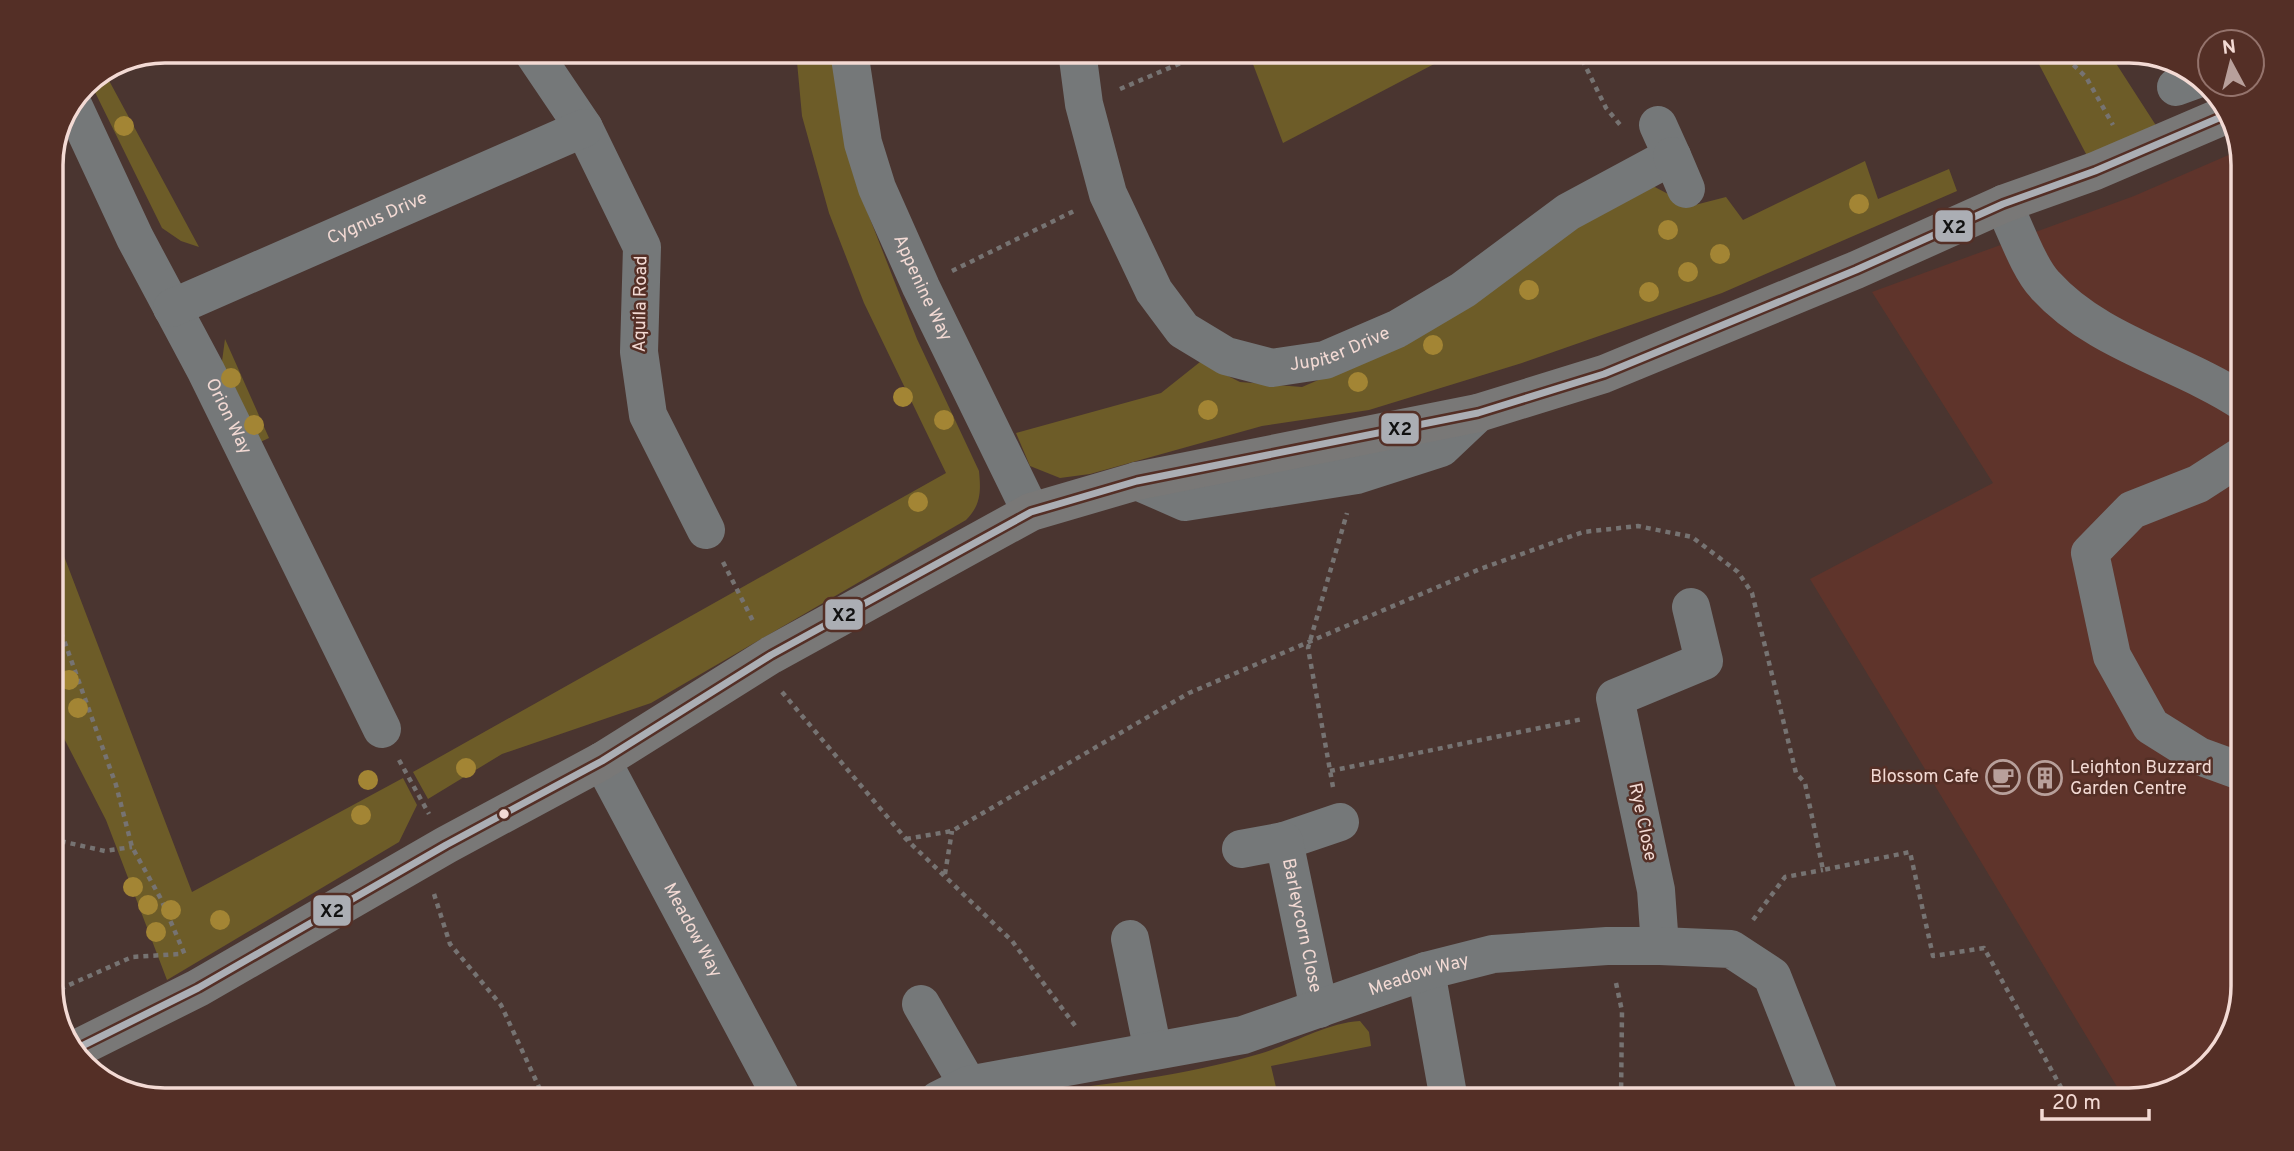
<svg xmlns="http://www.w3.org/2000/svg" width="2294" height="1151" font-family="Overpass,sans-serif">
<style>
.built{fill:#5f342b}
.green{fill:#6d5c28}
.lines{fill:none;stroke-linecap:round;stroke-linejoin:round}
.path{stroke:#767372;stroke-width:4.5;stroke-dasharray:5 5;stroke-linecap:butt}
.minor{stroke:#757879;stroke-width:38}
.major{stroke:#797877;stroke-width:38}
.bus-1-casing{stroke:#542f26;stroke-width:12}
.bus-1{stroke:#abaeb4;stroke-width:7}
.tree{fill:#a38534}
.bus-dot{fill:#f3dad4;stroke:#542f26;stroke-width:2.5}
.labels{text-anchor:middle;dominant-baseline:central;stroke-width:5;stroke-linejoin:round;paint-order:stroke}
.street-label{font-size:18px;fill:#f3dad4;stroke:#542f26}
.poi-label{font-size:18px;fill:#f3dad4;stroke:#542f26;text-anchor:start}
.rim{fill:none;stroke:#f3dad4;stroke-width:3.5}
.line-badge{stroke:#542f26;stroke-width:2.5}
.pale-badge-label{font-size:19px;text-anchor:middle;font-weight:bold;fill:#111}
</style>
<rect width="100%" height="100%" fill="#4a3530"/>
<path class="built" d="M2240,150l3,8v827l-11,51 -40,45 -67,19 -315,-521 183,-96 -121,-191 262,-96z"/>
<path class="green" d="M796,51h37l32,155 52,133 62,132c2,20 2,34 -13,49l-315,183 -149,51 -74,45 -15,-27 533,-299 -82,-170 -35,-90 -27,-97z
M1248,51h211l-176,92z
M2032,51h76l58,90 -71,30z
M106,75l93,172 -18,-6 -19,-13 -72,-146z
M1865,161l13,38 71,-30 8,22 -235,102 -200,70 -153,47 -107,16 -172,48 -30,4 -30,-12 -14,-33 145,-40 39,-31 40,20 62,5 96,-41 129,-100 124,-61 40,21 35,-9 17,23z
M225,339l44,99 -13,6 -35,-75z
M51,522l141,370 211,-114 14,27 -18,37 -232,138 -61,-160 -55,-107z
M1360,1021l9,11 2,14 -100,20 8,34h-247l-5,-7c78,-8 156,-17 232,-39 34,-10 67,-31 101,-33z"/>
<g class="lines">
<path class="path" d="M1578,51l28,57 16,19
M2059,51l27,26 27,48
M1120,89l89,-38
M952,271l124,-61
M723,562l31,61
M51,604l65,181 16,62 29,52 24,56
M782,692l124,147 106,102 64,86
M399,760l30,54
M1330,771l253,-52
M1333,787l-25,-139 39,-135
M51,839l54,12 27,-4
M906,839l46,-8 237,-138 291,-124 103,-37 55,-6 54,11 46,35 14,21 44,180 9,10 18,87 87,-18 23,104 51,-8 84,152
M945,874l7,-43
M434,894l16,50 51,61 44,95
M1753,920l32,-43 38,-7
M1616,983l6,28 -1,89
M51,993l81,-36 48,-3"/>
<g class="minor">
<path d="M532,51l52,77 58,119 -3,105 9,63 58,115"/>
<path id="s1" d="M849,51l14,92 14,45 44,99 110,225"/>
<path id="s2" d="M1077,51l7,53 24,90 46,97 29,39 43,26 46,12 53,-8 72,-31 66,-39 105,-78 104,-56 -14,-31"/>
<path d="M2176,87l22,-8"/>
<path id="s3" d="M74,107l61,131 71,133 176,358"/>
<path d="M1672,156l14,33"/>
<path d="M2003,204c12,23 25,63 42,81 52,58 134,75 198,117"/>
<path id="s4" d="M172,308l412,-180"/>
<path d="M2243,455l-45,29 -66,26 -42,43 22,103 39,70 48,30 44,16"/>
<path d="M1137,481l48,21 172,-27 84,-27 37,-35"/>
<path id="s5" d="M602,761l181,339"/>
<path d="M1284,841l56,-19"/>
<path id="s6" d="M1241,849l43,-8 35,168"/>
<path d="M1130,939l23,112"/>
<path d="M1660,946l-4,-56 -41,-192 89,-37 -13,-54"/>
<path d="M1426,971l23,129"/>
<path d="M921,1004l47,81"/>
<path id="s7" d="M938,1100l30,-15 275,-50 183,-64 67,-17 114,-8h53l71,3 41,27 49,124"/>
</g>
<path class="major" d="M72,1051l126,-63 248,-143 156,-84 169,-106 260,-143 106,-31 341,-68 126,-39 252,-104 147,-66 92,-33 133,-57"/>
<g class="bus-1-casing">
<path id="bus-1" d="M72,1051l126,-63 248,-143 156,-84 169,-106 260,-143 106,-31 341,-68 126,-39 252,-104 147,-66 92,-33 133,-57"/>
</g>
<use href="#bus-1" class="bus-1"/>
</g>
<g class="tree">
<circle cx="124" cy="126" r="10"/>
<circle cx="1859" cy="204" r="10"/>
<circle cx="1668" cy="230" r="10"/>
<circle cx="1720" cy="254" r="10"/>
<circle cx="1688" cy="272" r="10"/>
<circle cx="1529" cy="290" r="10"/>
<circle cx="1649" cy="292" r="10"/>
<circle cx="1433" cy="345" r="10"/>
<circle cx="231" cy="378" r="10"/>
<circle cx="1358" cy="382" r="10"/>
<circle cx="903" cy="397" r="10"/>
<circle cx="1208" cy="410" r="10"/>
<circle cx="944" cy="420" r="10"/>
<circle cx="254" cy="425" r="10"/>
<circle cx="918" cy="502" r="10"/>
<circle cx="69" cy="680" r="10"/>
<circle cx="78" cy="708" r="10"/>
<circle cx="466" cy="768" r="10"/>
<circle cx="368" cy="780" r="10"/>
<circle cx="361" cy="815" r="10"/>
<circle cx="133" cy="887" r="10"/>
<circle cx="148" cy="905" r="10"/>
<circle cx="171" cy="910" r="10"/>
<circle cx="220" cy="920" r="10"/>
<circle cx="156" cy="932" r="10"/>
</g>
<defs>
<g id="cafe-ring" transform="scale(1.75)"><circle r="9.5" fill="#542f26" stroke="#b8a09b" stroke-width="1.5"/><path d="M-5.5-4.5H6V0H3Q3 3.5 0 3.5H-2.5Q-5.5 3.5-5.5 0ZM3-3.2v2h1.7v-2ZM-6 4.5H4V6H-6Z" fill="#b8a09b"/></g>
<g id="building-ring" transform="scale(1.75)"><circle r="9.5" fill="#542f26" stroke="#b8a09b" stroke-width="1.5"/><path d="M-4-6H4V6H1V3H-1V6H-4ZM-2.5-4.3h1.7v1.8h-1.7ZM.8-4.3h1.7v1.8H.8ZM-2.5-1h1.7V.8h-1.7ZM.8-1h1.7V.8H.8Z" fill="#b8a09b"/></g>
</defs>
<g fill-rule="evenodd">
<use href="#cafe-ring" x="2003" y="777"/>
<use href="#building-ring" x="2045" y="778"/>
</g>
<circle class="bus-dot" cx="504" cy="814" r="6"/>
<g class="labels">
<g class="street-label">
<text stroke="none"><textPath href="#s4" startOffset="224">Cygnus Drive</textPath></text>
<text stroke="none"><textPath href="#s1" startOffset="250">Appenine Way</textPath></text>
<text transform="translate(641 304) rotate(-89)">Aquila Road</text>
<text stroke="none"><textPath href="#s2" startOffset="471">Jupiter Drive</textPath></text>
<text stroke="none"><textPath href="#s3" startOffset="346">Orion Way</textPath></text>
<text transform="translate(1642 822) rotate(78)">Rye Close</text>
<text stroke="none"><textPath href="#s6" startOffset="130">Barleycorn Close</textPath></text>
<text stroke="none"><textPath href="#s5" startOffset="192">Meadow Way</textPath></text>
<text stroke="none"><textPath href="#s7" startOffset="499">Meadow Way</textPath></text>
</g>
<g class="poi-label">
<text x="2070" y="768">Leighton Buzzard<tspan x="2070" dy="21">Garden Centre</tspan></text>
<text x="1979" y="777" text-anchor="end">Blossom Cafe</text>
</g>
</g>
<path d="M0 0H2294V1151H0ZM165 63H2129A102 102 0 0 1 2231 165V986A102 102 0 0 1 2129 1088H165A102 102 0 0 1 63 986V165A102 102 0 0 1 165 63Z" fill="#542f26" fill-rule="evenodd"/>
<path class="rim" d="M165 63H2129A102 102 0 0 1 2231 165V986A102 102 0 0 1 2129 1088H165A102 102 0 0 1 63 986V165A102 102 0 0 1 165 63Z"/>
<g class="line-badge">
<rect x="1934" y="209" width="40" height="34" rx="7" fill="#abaeb4"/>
<rect x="1380" y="412" width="40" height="33" rx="7" fill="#abaeb4"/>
<rect x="824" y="598" width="40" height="33" rx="7" fill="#abaeb4"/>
<rect x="312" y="894" width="40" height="33" rx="7" fill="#abaeb4"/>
</g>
<g class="pale-badge-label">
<text x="1954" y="233">X2</text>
<text x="1400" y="435">X2</text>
<text x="844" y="621">X2</text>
<text x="332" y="917">X2</text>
</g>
<g transform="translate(2231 63) rotate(353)"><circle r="33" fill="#542f26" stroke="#94736c" stroke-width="2"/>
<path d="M0-5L12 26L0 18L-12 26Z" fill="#b8a09b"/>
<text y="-10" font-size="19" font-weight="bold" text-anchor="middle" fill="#f3dad4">N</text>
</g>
<path d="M2042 1109v10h107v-10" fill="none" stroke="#f3dad4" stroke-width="3.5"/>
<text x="2052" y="1109" font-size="21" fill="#f3dad4" stroke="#542f26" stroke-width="5" paint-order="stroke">20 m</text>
</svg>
